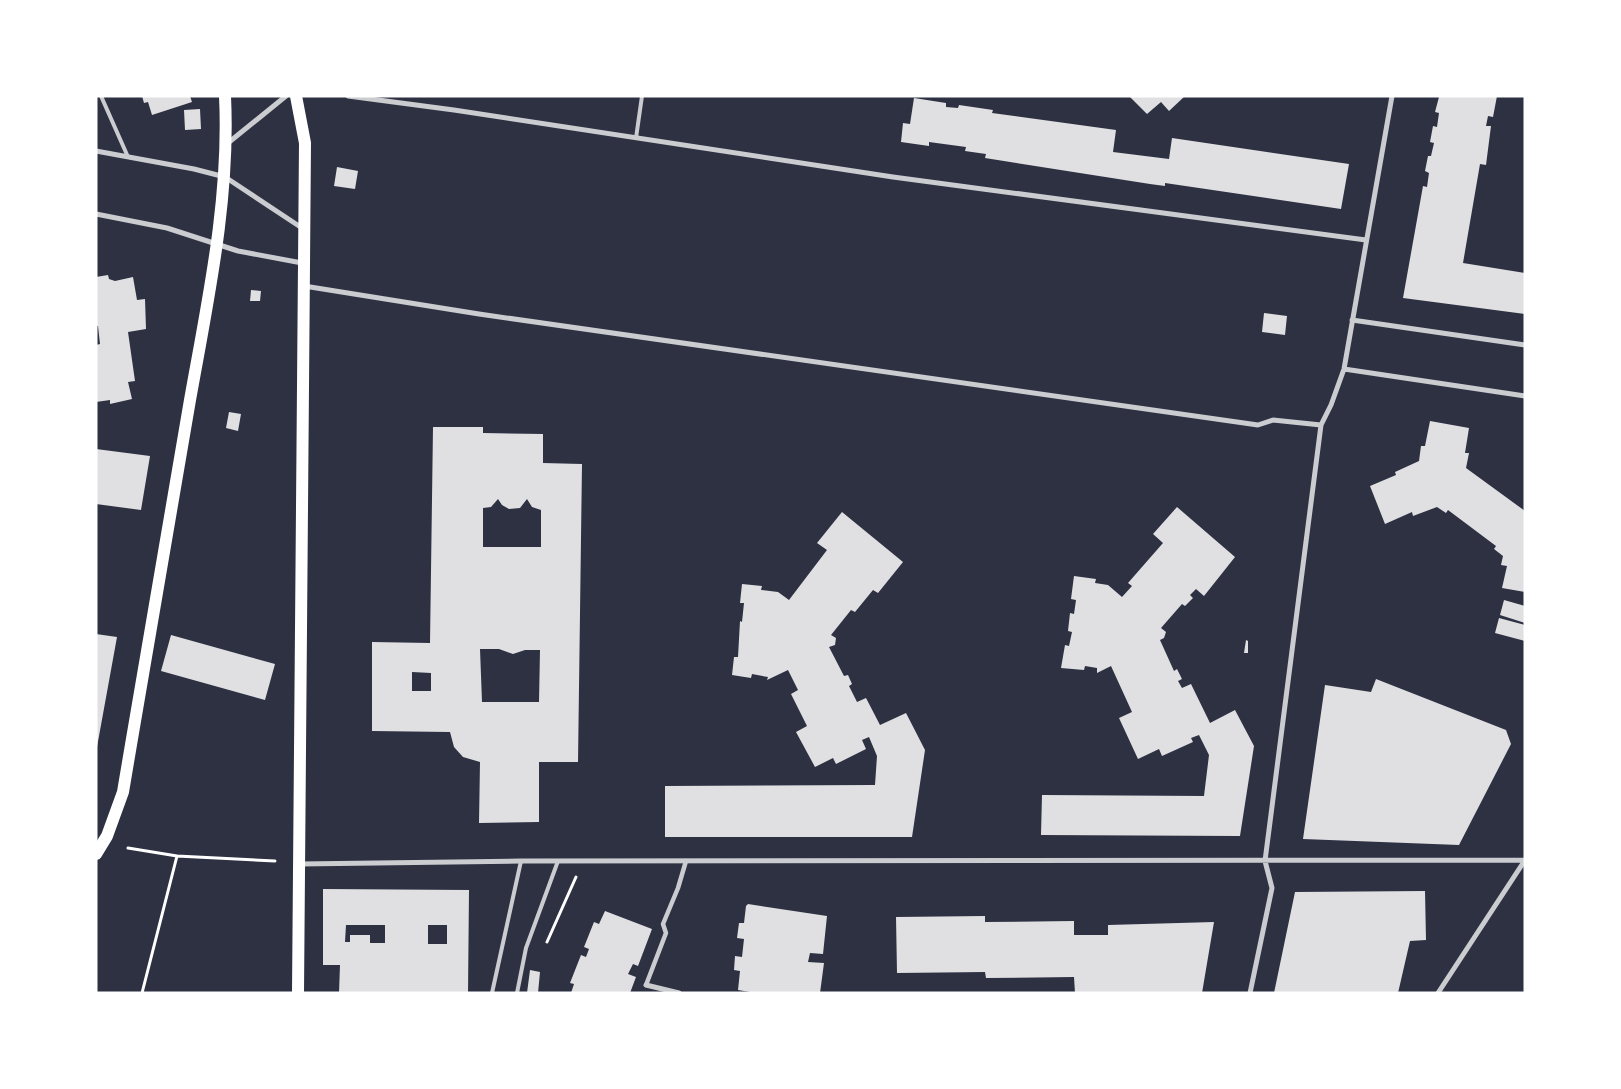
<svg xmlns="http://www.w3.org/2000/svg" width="1621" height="1089" font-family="Commissioner,sans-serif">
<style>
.building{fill:#e0e0e3;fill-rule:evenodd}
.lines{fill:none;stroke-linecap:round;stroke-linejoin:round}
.path{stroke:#fff;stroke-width:3}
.service{stroke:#caccd0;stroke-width:4}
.pedestrian{stroke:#caccd0;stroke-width:4.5}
.minor{stroke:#caccd0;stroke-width:5}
.primary{stroke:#fff;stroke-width:12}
</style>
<rect width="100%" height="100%" fill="#2d3142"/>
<path class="building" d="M142,96h48l2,6 -40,13 -4,-13 -4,1z
M1129,96h56l-16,15 -8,-9 -14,12z
M1442,96h55l-4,21 -5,-1 -2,10h5l-5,39 -6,-1 -17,99 62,10v41l-122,-16 20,-112 4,1 2,-14 -4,-2 3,-15h3l3,-13 -4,-1 3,-16 4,1 2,-14 -4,-1 4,-15z
M914,98l32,5v4l12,1 1,-3 34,5 -1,3 124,17 -3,22 56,7 3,-21 177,26 -8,45 -176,-26v3l-15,-2 -165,-26 1,-4 -21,-3 1,-4 -37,-5v4l-28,-4 2,-19 7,1z
M200,109l1,20 -16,1 -1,-20z
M337,167l21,4 -3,18 -21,-3z
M108,275l1,4 6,2 18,-4 4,23 8,-1 1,30 -18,3 7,49 -7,1 4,17 -22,5v-4l-14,2v-57l4,-1 -2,-18h-2v-49z
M251,290l10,1 -1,10h-10z
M1264,313l23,3 -2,19 -23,-3z
M229,412l12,2 -3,17 -12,-3z
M1430,421l39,7 -4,25h4l-3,15 59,43v81l-23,-4 5,-22 -6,-1 2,-9 -9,-7 2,-3 -48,-36 -2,3 -9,-6 -24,9 -1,-4 -27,12 -15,-38 26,-11 -1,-3 24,-11 2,-15h4z
M433,427h50v6l60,1v29l39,1 -4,298h-39v60l-60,1 1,-61 -17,-5 -9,-10 -4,-15 -78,-1v-89l58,1zM498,499l4,6 7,4 11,-1 7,-9 5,8 9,3v37h-58v-39l8,-1zM480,649h19l14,5 12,-4h15l-1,52h-57zM412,672l19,1v18h-19z
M96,449l54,7 -9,54 -45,-6z
M1177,507l58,50 -31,39 -8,-7 -6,6 3,3 -8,8 -3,-2 -21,24 5,4 -2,6 -4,2 14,31 3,-2 5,10 -4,2 4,7 9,-4 19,39 25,-13 19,36 -14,90 -199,-1 1,-40 162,1 5,-41 -10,-20 -8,3 2,4 -31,14 -3,-7 -21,10 -19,-41 13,-6 -21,-46 -14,7v-5l-12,-2 -1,4 -23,-2 4,-23 4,1 3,-14 -4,-1 2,-18 4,1 2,-14 -5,-1 3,-23 22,3 -1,4 13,2 14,12 10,-11 -4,-3 35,-40 -10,-9z
M842,512l61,50 -25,31 -5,-3 -18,22 -4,-2 -20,25 5,3 -1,7 -6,2 15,29 4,-1 4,9 -3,2 8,16 9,-4 14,27 26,-12 19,37 -13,87h-247v-51l210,-1 2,-29 -8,-19 -7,3 4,9 -30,15 -3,-6 -18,9 -19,-35 11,-6 -16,-32 7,-4 -10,-20 -21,10 1,-3 -16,-3 -1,4 -19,-3 2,-18h4l2,-36 2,1 2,-19h-4l2,-19 20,2 -1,4 17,2 11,8 38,-50 -10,-7z
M1504,600l21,6v17l-25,-8z
M1499,618l26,7v16l-30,-8z
M96,634l21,3 -20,110h-1z
M171,635l104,29 -10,36 -104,-29z
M1246,640l2,1v12h-4z
M1376,679l130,51 5,14 -52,101 -156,-6 22,-154 46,7z
M323,889l146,1 -1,103h-129l1,-28h-17zM346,925h39v18h-15v-8h-20v7h-5zM428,925h19v19h-19z
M1425,891l1,49 -16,1 -12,52h-124l21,-101z
M748,904l79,12 -4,38 -13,-1 -2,9 16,1 -4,30h-64l-18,-3 2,-19 -6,-1 1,-14 7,1 2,-18 -7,-1 2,-15h5l2,-17z
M605,911l47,18 -14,37 -5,-2 -5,10 8,3 -6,16h-59l3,-9 -4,-1 11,-28 5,2 3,-8 -5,-2 10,-25 5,2z
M985,916v6l89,-1v14h34v-10l106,-3 -12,71h-127l-1,-16 -88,1 -1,-6 -88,1 -1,-56z
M530,970l10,2 -2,21h-11z"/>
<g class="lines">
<path class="path" d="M128,848l49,8 98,5
M547,942l29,-65
M142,993l35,-137"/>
<path class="service" d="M101,96l27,61
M636,138l6,-42
M492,993l29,-132
M517,993l9,-45 32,-87"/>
<path class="pedestrian" d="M646,985l20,-52 -3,-9 15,-36 8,-27"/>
<path class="minor" d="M348,96l106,14 439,67 473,63
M228,143l58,-47
M96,151l98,18 31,8 77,51
M96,214l71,14 71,23 64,12
M304,286l175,28 779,111 15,-5 48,5
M1352,320l173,25
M1344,369l181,27
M300,864l221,-3 1004,-1
M646,985l33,8
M1250,993l22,-105 -7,-27 56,-436 10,-20 13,-36 48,-273
M1438,993l87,-133"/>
<path class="primary" d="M296,96l9,47 -7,850
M96,854l11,-18 16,-44c22,-131 45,-262 67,-392 18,-101 40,-201 35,-304"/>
</g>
<rect width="1621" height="1089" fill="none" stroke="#ffffff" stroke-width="195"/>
</svg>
